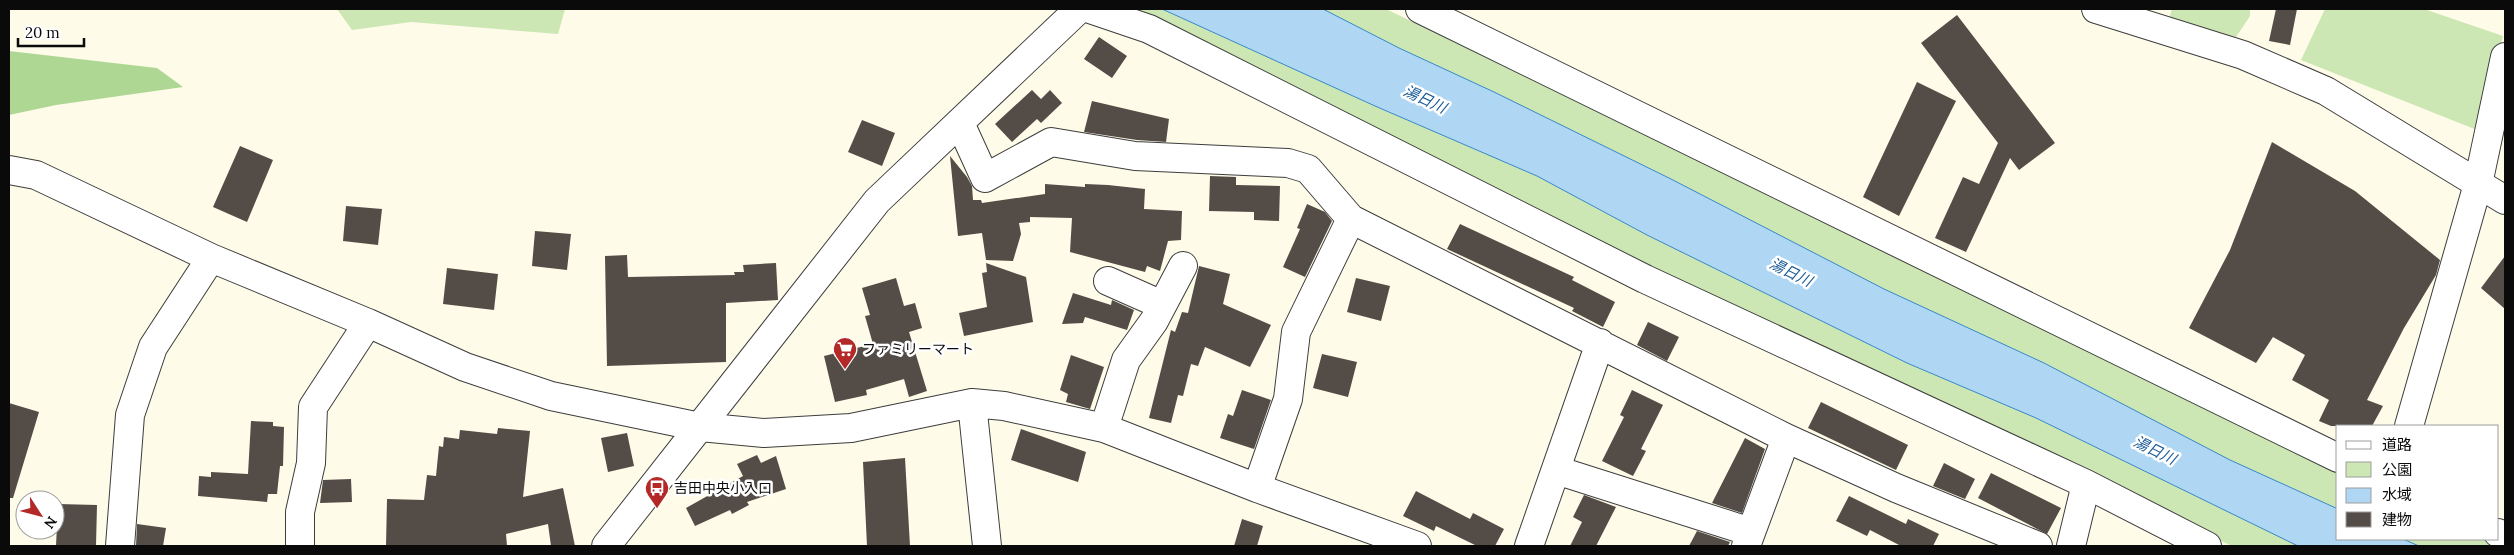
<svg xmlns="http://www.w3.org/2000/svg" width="2514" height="555" font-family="Lora,'Noto Sans JP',serif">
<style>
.green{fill:#cce7b4}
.forest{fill:#afd794}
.water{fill:#afd7f4;stroke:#3888c8}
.building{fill:#534c47}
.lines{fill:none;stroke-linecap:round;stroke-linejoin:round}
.minor-casing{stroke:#3d3d3d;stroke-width:30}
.minor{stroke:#fff;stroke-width:28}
.labels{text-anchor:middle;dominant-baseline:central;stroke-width:5;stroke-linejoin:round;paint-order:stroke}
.poi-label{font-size:14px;fill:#0a0a0a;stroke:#fff;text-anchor:start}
.water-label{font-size:15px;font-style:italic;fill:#195a97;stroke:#fff}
</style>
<rect width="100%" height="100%" fill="#fefbe8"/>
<path class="green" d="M337,9h228l-7,25 -147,-12 -59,8z
M1120,9h266l738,359 214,102v69h145l16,7h-267l-278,-130z
M2172,9h78v7l-14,21 -69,-11z
M2325,9h99l79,27 -26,94 -176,-70z"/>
<path class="forest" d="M9,51l148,17 26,19 -127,18 -47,10z"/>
<path class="water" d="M1162,9h161l76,39 95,44 177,87 213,110 160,74 186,97 108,49v30h65l16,7h-121l-262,-128 -129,-55 -260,-128 -110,-59 -162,-70z"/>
<path class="building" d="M2276,9h21l-7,36 -21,-4z
M1957,15l98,128 -36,27 -9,-12 -44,94 -31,-14 28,-61 16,7 19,-41 -77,-100z
M1099,37l28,19 -15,22 -28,-19z
M1917,82l39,19 -57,115 -36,-19z
M1032,90l9,9 9,-9 12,13 -21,20 -4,-4 -25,23 -17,-18z
M1092,101l77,18 -3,23 -29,-2 -53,-8z
M862,120l33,13 -13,33 -34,-14z
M2272,142l83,49 85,69 -4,15 -32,53 -37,72 16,6 -11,20h-41l-12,-5 10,-21 -37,-20 13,-25 -32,-18 -17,26 -67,-35 41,-78z
M240,146l33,14 -26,62 -34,-15z
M950,156l17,21 5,9 1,14h8l1,3 63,-9v-10l40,3v-3l23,1 37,4 -1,20 38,2 -1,29 -13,1 -8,30 -13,-5 -2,6 -75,-20 2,-34 -42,-1v5l-11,1 2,11 -8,27 -27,-1 -4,-27 -24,3z
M1210,176l26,1v8l44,1 -1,35 -25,-1v-8l-45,-1z
M1307,204l18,8 7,9 -27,56 -22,-10 17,-38 -3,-1z
M346,206l36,3 -4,36 -35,-4z
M1460,224l114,53 -2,3 43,22 -12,25 -31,-16 2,-3 -127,-59z
M535,231l36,3 -4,36 -35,-4z
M627,255l1,22 107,-2 -1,-3h10l-1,-7 33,-2 2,37 -52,3v59l-119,4 -2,-110z
M2505,256v53l-24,-21z
M986,263l40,14 7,45 -69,14 -5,-23 28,-6 -5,-34 5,-1z
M1199,266l31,8 -7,30 48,21 -21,42 -45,-20 -7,19 -7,-2 -8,32 -5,-1 -7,28 -22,-5 22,-88 4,2 7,-20 6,1z
M447,268l51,6 -4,36 -51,-6z
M896,278l8,28 11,-3 7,25 -13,4 18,59 -18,6 -5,-18 -38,11 1,5 -32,7 -11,-46 49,-12 -8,-28 5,-1 -8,-27z
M1356,278l34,8 -9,35 -34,-9z
M1073,293l38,12 1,-5 22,10 -7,20 -42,-13 -2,6 -21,1z
M1648,322l31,15 -12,24 -30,-16z
M1322,354l35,8 -9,35 -35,-9z
M1071,355l33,12 -14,42 -24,-7 2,-8 -8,-4z
M1242,390l29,10 -17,49 -34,-11 8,-24 5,2z
M1632,390l31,15 -22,44 5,2 -13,25 -31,-15 22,-44 -4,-2z
M1821,402l87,43 -12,25 -88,-42z
M9,403l30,9 -26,86h-4z
M251,421l22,1v4l11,1 -1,39h-3l-3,28h-9l-1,8 -69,-6 1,-20 12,1v-5l37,2z
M498,428l32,3 -7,66 40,-9 12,58h-24l-3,-22 -42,10 1,12h-121l1,-47 37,1 3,-25 9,1 3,-30 4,1 1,-10 15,2 1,-9 37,4z
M1021,429l65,23 -8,30 -67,-22z
M627,433l7,33 -26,6 -7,-34z
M1745,438l20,11 -23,64 -30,-10z
M757,455l4,8 15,-7 10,33 -39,13 2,3 -17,9 -2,-4 -35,16 -9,-18 57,-32 -6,-12z
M905,458l5,88h-43l-4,-84z
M1944,463l31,16 -10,20 -32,-13z
M1991,473l70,35 -14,26 -69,-36z
M351,479l1,23 -32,1 3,-23z
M1416,491l54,28 3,-6 31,16 -9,17h-18l-41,-20 -2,5 -31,-15z
M1584,495l32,12 -20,39h-26l12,-24 -9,-5z
M1849,496l57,28 2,-5 31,15 -6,12h-32l-31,-16 -3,6 -31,-15z
M58,504l39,1 -1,41h-40z
M1242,519l21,7 -6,20h-23z
M137,524l29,4 -3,18h-27z
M1697,531l33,11 -2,4h-39z"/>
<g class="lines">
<g class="minor-casing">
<path id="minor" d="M1090,9l59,20 496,250 441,205 121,62
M1420,9l918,449
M2096,9l147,46 83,36 179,109
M960,123l25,55 66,-36 84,14 153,7 20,6 43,50 435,219 110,50 142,58
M9,170l27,5 175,83 157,65 97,44 86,29 149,31 64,6 87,-5 121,-25 32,3 100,22 153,60 160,58
M1108,281l54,24
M972,403l15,143
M2409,426l69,-242 27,-127
M1104,428l22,-68 28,-39 29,-55
M1556,470l195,62
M1257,488l31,-89 8,-67 55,-113
M2498,533l7,3
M120,546l10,-131 23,-68 58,-89
M300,546v-34l11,-49 2,-56 55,-84
M606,546l271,-345 202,-192
M1529,546l71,-203
M1746,546l40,-108
M2071,546l15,-62"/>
</g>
<use href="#minor" class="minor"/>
</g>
<defs>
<g id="supermarket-pin" transform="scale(1.25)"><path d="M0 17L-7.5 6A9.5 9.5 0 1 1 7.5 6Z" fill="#b52828" stroke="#fff"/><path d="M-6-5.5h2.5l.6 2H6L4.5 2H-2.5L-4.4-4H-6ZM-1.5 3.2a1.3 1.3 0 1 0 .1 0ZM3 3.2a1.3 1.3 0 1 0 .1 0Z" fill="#fff"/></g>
<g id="bus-pin" transform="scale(1.25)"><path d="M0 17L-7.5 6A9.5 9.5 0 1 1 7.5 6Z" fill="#b52828" stroke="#fff"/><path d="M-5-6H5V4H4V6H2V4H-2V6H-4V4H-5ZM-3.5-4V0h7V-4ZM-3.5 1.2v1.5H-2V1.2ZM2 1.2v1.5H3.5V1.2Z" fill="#fff"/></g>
</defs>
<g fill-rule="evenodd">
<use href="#supermarket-pin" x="845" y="349"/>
<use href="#bus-pin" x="657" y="488"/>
</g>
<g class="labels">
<g class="poi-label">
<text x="862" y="349">ファミリーマート</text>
<text x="674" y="488">吉田中央小入口</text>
</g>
<g class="water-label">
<text transform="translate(1425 99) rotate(25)">湯日川</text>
<text transform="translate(1791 272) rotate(26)">湯日川</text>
<text transform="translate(2155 450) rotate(26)">湯日川</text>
</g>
</g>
<rect width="2514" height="555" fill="none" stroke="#0a0a0a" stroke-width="20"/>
<rect x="2336" y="425" width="162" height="115" fill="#ffffff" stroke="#9d9d9d"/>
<rect x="2346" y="441" width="25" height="8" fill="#ffffff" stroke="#9d9d9d"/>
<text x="2382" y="450" font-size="15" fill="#0a0a0a">道路</text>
<rect x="2346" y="462" width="25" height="15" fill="#cce7b4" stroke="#9d9d9d"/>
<text x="2382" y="475" font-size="15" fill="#0a0a0a">公園</text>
<rect x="2346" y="488" width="25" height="15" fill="#afd7f4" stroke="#9d9d9d"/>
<text x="2382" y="500" font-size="15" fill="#0a0a0a">水域</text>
<rect x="2346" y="512" width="25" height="15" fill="#534c47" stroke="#9d9d9d"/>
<text x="2382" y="525" font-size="15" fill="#0a0a0a">建物</text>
<g transform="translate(40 515) rotate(126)"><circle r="24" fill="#ffffff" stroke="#9d9d9d"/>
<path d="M0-4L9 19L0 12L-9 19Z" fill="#b52828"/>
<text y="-8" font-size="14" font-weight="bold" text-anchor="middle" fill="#0a0a0a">N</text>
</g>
<path d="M18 38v8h66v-8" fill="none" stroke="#0a0a0a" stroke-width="2.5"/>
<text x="25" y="38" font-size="15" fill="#0a0a0a" stroke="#ffffff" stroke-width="4" paint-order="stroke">20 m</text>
</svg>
